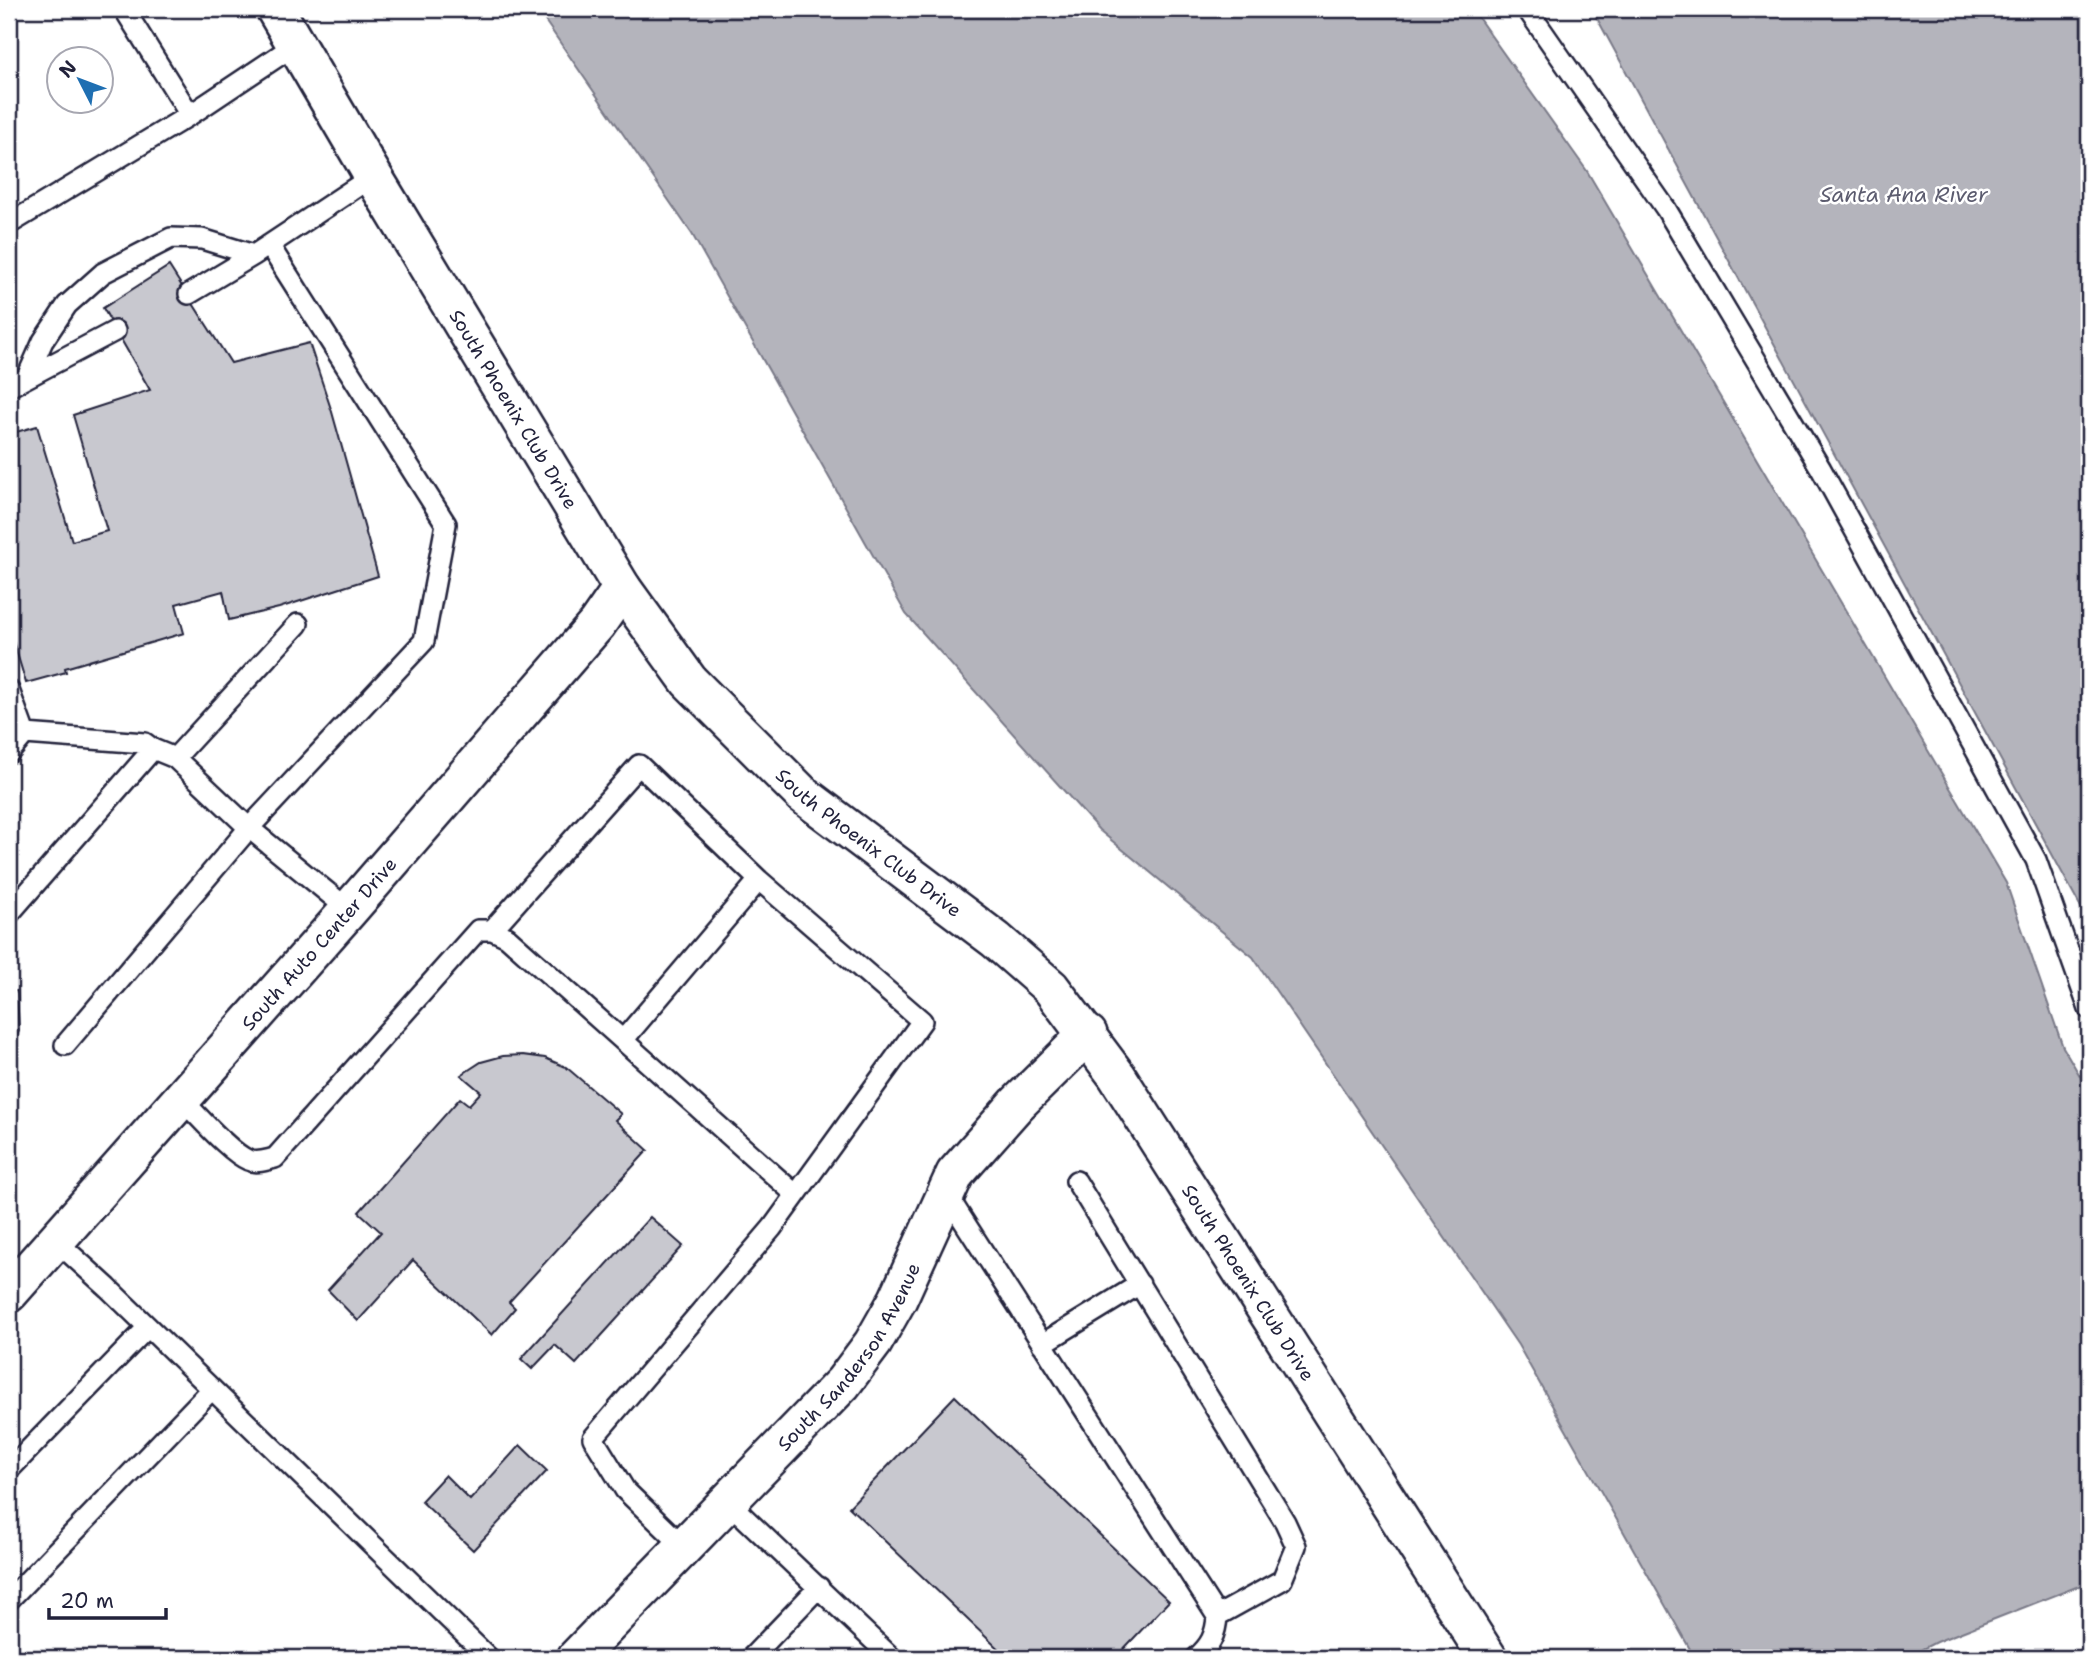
<svg xmlns="http://www.w3.org/2000/svg" width="2098" height="1667" font-family="'Shantell Sans',sans-serif">
<style>
.water{fill:#b4b4bc;stroke:#7a7a88;stroke-width:2}
.building{fill:#c8c8cf;stroke:#22223b;stroke-width:2}
.lines{fill:none;stroke-linecap:round;stroke-linejoin:round}
.service-casing{stroke:#22223b;stroke-width:24}
.minor-casing{stroke:#22223b;stroke-width:42}
.service{stroke:#fff;stroke-width:19}
.minor{stroke:#fff;stroke-width:37}
.labels{text-anchor:middle;dominant-baseline:central;stroke-width:5;stroke-linejoin:round;paint-order:stroke}
.street-label{font-size:19px;fill:#22223b;stroke:#fff}
.water-label{font-size:21px;font-style:italic;fill:#5c5c6f;stroke:#fff}
</style>
<rect width="100%" height="100%" fill="#fff"/>
<filter id="ink" filterUnits="userSpaceOnUse"><feTurbulence type="fractalNoise" baseFrequency=".0143" numOctaves="2"/><feDisplacementMap in="SourceGraphic" scale="14" xChannelSelector="R" yChannelSelector="G"/><feConvolveMatrix kernelMatrix="1 2 1 2 8 2 1 2 1" color-interpolation-filters="sRGB"/></filter>
<g filter="url(#ink)">
<path class="water" d="M537,9h935l115,162 419,712 57,164 26,44v491l-153,60 -31,16h-210l-177,-313 -265,-388 -154,-127 -193,-216 -214,-380z
M1592,9h497v913z"/>
<path class="building" d="M169,266l62,97 78,-20 23,69 46,164 -99,32 -50,12 -6,-29 -47,13 8,29 -119,35 1,4 -40,11 -17,-56v-193l28,-8 35,115 35,-10 -34,-116 77,-25 -47,-82z
M17,991l2,40 -10,24v-63z
M523,1055l22,3 21,9 55,47 -6,6 33,30 -139,152 6,6 -23,27 -79,-75 -55,61 -30,-31 53,-58 -22,-20 101,-114 9,7 12,-13 -20,-17 20,-13 22,-6z
M650,1217l33,29 -107,118 -21,-19 -23,24 -11,-10z
M955,1396l214,205 -54,57h-107l-159,-151z
M520,1445l27,26 -74,79 -52,-49 24,-26 25,25z"/>
<g class="lines">
<g class="service-casing">
<path id="service" d="M124,9l66,106
M1527,9l139,200 155,260 215,391 53,149
M9,224l181,-109 105,-70
M189,294l65,-39 119,-79
M27,377l16,-36 24,-36 36,-32 68,-35 31,1 52,16
M9,387l106,-56
M9,690l16,44 120,9 8,6 22,9 74,70 100,82
M9,753l16,-19
M175,758l123,-134
M9,914l144,-165
M492,930l147,-165 120,115 163,141 -150,207 -179,210 32,52 59,57
M624,1039l135,-159
M65,1045l184,-217 175,-187 22,-117 -177,-279
M181,1099c16,15 48,53 67,61 9,4 18,0 27,-2l203,-228h14l15,7 288,257
M1076,1181l209,341 11,24 -14,34 -65,36
M945,1192l272,424c-1,19 -7,30 -21,42
M55,1240l53,48 381,370
M1042,1344l98,-60
M9,1470l139,-143
M728,1502l164,156
M9,1600l203,-211
M751,1658l68,-71"/>
</g>
<g class="minor-casing">
<g id="minor">
<path id="s1" d="M275,9l98,167 249,412 67,93 113,113 194,146 55,48 66,88 371,582"/>
<path id="s2" d="M9,1293l340,-383 248,-286 25,-36"/>
<path id="s3" d="M576,1658l267,-275 30,-40 25,-44 57,-125 62,-70 71,-70"/>
</g>
</g>
<use href="#service" class="service"/>
<use href="#minor" class="minor"/>
</g>
</g>
<g class="labels">
<g class="street-label">
<text stroke="none"><textPath href="#s1" startOffset="466">South Phoenix Club Drive</textPath></text>
<text stroke="none"><textPath href="#s1" startOffset="1032">South Phoenix Club Drive</textPath></text>
<text stroke="none"><textPath href="#s2" startOffset="467">South Auto Center Drive</textPath></text>
<text stroke="none"><textPath href="#s1" startOffset="1620">South Phoenix Club Drive</textPath></text>
<text stroke="none"><textPath href="#s3" startOffset="408">South Sanderson Avenue</textPath></text>
</g>
<g class="water-label">
<text x="1904" y="195">Santa Ana River</text>
</g>
</g>
<rect width="2098" height="1667" fill="none" stroke="#fff" stroke-width="35"/>
<rect x="18" y="18" width="2063" height="1632" fill="none" stroke="#22223b" stroke-width="2.5" filter="url(#ink)"/>
<g transform="translate(80 80) rotate(312)"><circle r="33" fill="#ffffff" stroke="#a7a7b1" stroke-width="2"/>
<path d="M0-5L12 26L0 18L-12 26Z" fill="#1f6fb2"/>
<text y="-10" font-size="19" font-weight="bold" text-anchor="middle" fill="#22223b">N</text>
</g>
<path d="M49 1608v10h117v-10" fill="none" stroke="#22223b" stroke-width="3.5"/>
<text x="60" y="1608" font-size="21" fill="#22223b" stroke="#ffffff" stroke-width="5" paint-order="stroke">20 m</text>
</svg>
